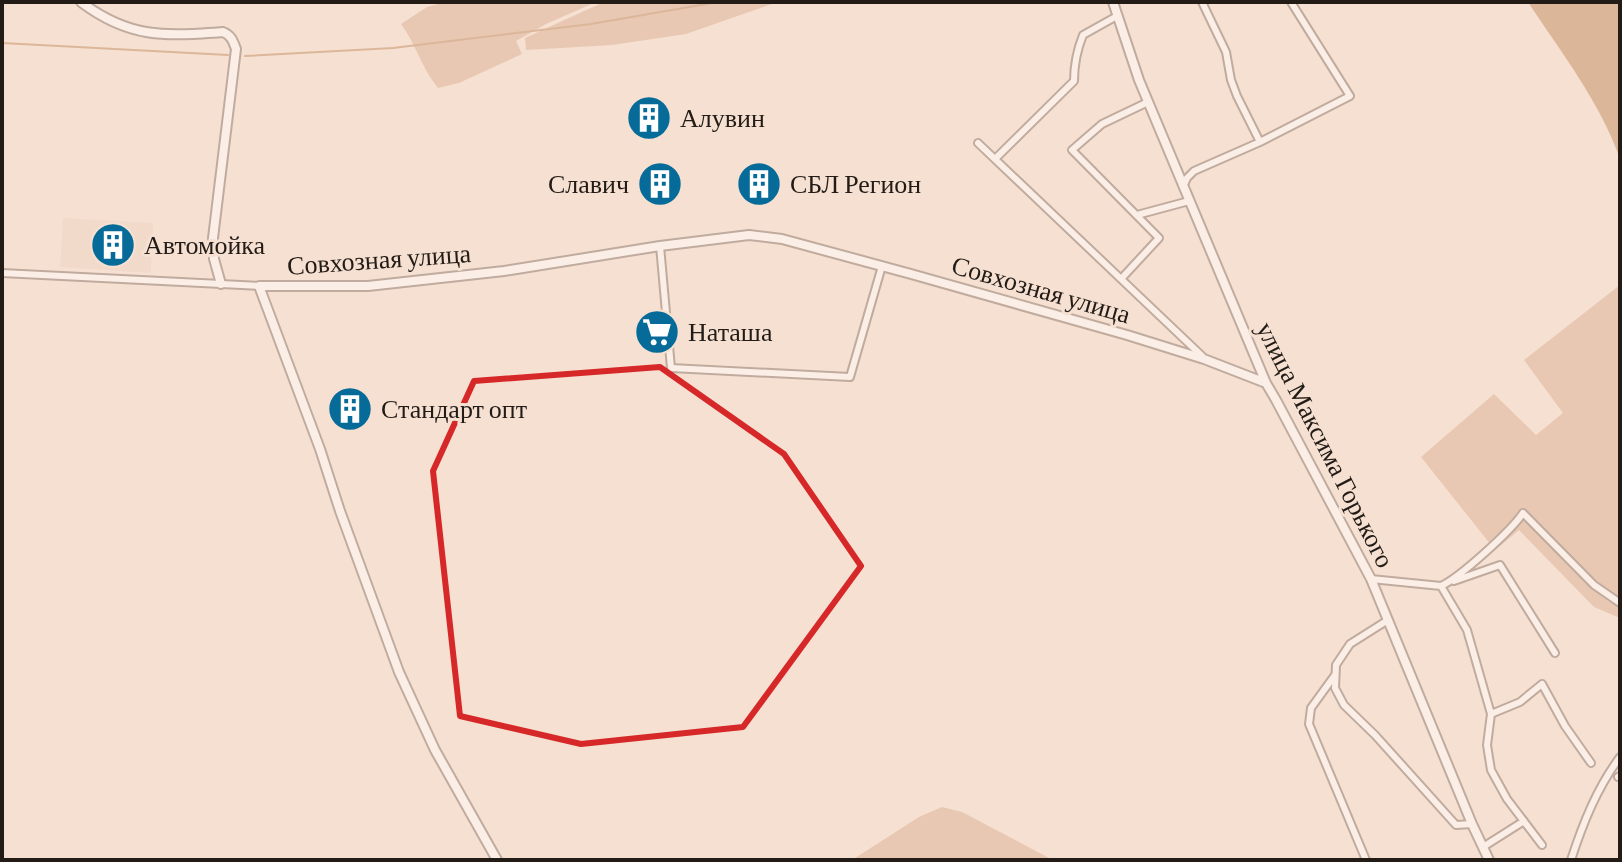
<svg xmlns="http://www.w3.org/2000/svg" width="1622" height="862" font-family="'Crimson Pro',serif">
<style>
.built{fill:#eed3c1}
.green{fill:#d7ab8c}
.water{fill:#bd8356}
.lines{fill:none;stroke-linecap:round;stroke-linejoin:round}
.stream{stroke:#bd8356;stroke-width:2}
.street-casing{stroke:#7f6c5f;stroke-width:10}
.secondary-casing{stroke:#7f6c5f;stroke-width:12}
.street{stroke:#fff;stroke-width:6}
.secondary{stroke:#fff;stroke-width:8}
.marked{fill:none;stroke:#d62828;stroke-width:6;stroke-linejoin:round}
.labels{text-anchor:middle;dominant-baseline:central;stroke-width:6;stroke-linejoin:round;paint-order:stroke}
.poi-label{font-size:26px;fill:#221b16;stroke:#f5e0d2;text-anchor:start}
.street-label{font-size:26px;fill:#221b16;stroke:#f5e0d2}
</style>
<rect width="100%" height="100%" fill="#f5e0d2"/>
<path class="built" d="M63,218l90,5 -2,50 -91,-6z"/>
<path class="green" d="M445,2h151l-50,22 -30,17 6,13 -63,29 -21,5c-16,-19 -22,-44 -37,-64l26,-17z
M604,2h180l-12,2 -86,30 -74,11 -86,5 -1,-12z
M1620,285v333l-26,-11 -75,-77 -24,20 -74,-93 73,-63 42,41 27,-22 -39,-53z
M942,807l20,5 91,48h-201l67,-43z"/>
<path class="water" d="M1528,2h92v157c-19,-56 -60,-108 -92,-157z"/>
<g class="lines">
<path class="stream" d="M2,43l226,12
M245,56l148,-8 198,-24 127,-22"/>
<g class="street-casing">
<path id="street" d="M1202,2l24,50 5,28 6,16 23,46
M978,143l224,213
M995,159l79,-78c0,-17 3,-31 9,-46l34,-19
M1183,187l4,-9 7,-7 66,-29 90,-46 -59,-94
M1137,215l52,-14
M660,246l11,122 179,9 32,-111
M2,273l257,13
M1121,279l38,-41 -87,-88 30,-26 46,-22
M1371,579l70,7c18,-8 70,-55 82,-73l71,72 26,18
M1454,581l46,-16 55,88
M1441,586l26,44 24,84 -4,31 4,25 16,29 35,46
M1388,620l-38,24 -14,21 -1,23 9,17 31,30 81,90 16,-1
M1335,675l-24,33 -2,16 57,136
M1491,714l29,-12 22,-18 23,42 26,37
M1618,777l2,-1
M1483,847l41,-26
M1571,860c12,-37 26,-72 49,-103"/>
</g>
<g class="secondary-casing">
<path id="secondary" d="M81,2c49,37 84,34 142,30 8,3 10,9 13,17l-23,189 1,21 7,25
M1113,2l26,78 127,303 10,17 95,179 101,245 17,36
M497,860l-62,-110 -36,-78 -59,-161 -20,-62 -61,-163h109l136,-15 156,-25 89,-11 33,4 129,35 216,61 77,24 62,24"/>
</g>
<use href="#street" class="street"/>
<use href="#secondary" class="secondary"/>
</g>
<path d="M0 0H1622V862H0ZM660,367l124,87 77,112 -118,161 -162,17 -121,-28 -27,-245 41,-90z" fill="#f5e0d2" fill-opacity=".55" fill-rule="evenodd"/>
<path class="marked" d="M660,367l124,87 77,112 -118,161 -162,17 -121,-28 -27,-245 41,-90z"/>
<defs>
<g id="building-disc" transform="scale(2.3)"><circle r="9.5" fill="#076b99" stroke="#f5e0d2"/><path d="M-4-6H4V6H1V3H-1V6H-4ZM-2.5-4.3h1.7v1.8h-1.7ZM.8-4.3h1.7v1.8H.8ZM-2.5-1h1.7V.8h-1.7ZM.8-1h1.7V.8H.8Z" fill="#fff"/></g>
<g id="supermarket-disc" transform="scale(2.3)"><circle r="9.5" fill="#076b99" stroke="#f5e0d2"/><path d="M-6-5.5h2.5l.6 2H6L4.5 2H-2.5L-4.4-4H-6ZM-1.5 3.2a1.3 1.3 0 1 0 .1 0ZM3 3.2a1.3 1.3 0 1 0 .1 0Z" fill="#fff"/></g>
</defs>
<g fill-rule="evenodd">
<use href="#building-disc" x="649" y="118"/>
<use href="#building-disc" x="660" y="184"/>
<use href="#building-disc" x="759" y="184"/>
<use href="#building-disc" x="113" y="245"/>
<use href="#supermarket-disc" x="657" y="332"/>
<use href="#building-disc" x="350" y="409"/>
</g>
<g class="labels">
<g class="poi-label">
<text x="680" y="118">Алувин</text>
<text x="629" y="184" text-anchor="end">Славич</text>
<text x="790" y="184">СБЛ Регион</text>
<text x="144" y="245">Автомойка</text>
<text x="688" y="332">Наташа</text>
<text x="381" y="409">Стандарт опт</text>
</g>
<g class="street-label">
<text transform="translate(379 260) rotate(-4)">Совхозная улица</text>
<text transform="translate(1041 290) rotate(16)">Совхозная улица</text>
<text transform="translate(1325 445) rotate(63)">улица Максима Горького</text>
</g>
</g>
<rect width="1622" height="862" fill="none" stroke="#221b16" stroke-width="8"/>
</svg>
